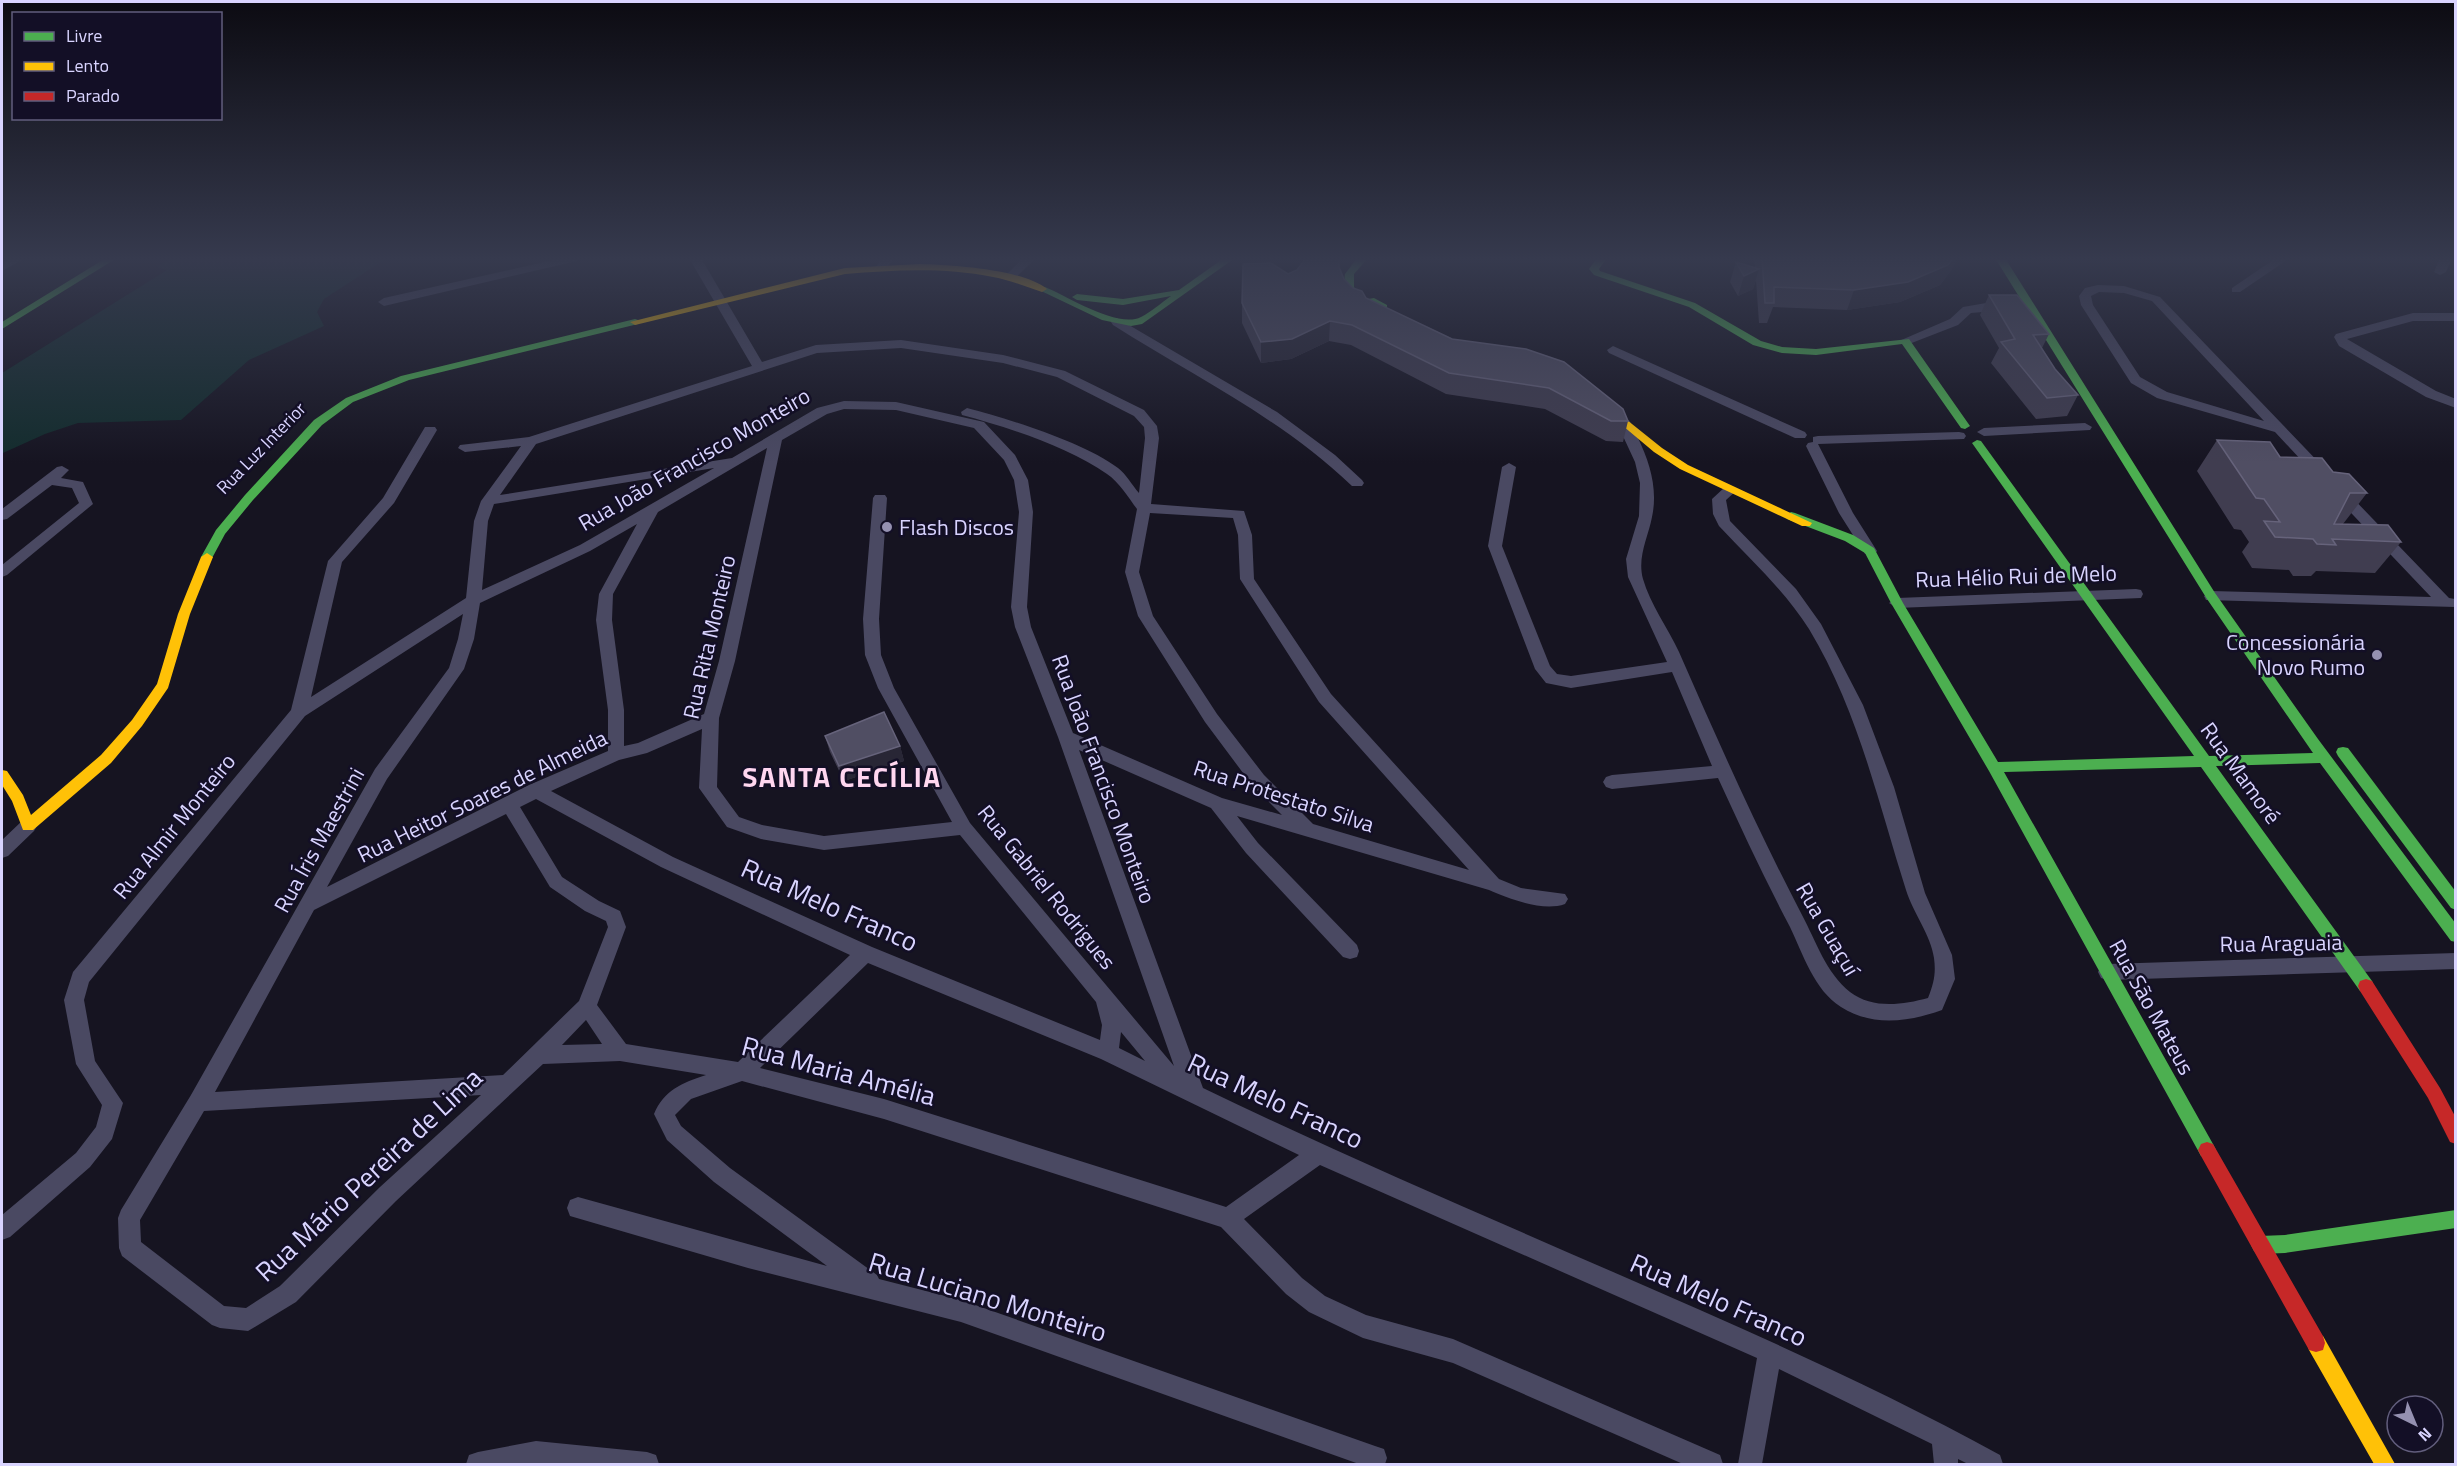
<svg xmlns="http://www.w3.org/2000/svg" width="2457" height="1466" font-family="'Titillium Web',sans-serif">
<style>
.green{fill:#132c2d}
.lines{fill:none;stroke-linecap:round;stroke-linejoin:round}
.street{fill:#4a4962;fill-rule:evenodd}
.fast{fill:#4caf50;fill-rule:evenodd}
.slow{fill:#ffc107;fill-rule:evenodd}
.jam{fill:#c62828;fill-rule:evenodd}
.wall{fill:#403d50}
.shaded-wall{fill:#282635}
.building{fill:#504e63;stroke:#66637b;stroke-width:1.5}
.poi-dot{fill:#9591b1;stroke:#130f26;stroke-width:2}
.labels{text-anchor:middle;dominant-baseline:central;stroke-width:5;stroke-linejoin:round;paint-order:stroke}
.far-street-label{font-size:18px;fill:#d9d4ff;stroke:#130f26}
.street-label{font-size:22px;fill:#d9d4ff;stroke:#130f26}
.poi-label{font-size:22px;fill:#d9d4ff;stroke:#130f26;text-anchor:start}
.near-street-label{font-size:27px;fill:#d9d4ff;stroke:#130f26}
.district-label{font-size:28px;font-weight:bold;letter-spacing:1.5px;fill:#ffd6f0;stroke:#130f26}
</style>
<rect width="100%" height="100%" fill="#161421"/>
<path class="green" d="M171,258h216l-63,41 -7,13 7,14 -75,34 -68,60 -103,3 -33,11 -42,19 -1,4v-84l165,-103 -10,-3z"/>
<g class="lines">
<path class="street" d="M11,258h14l-23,13v-7z
M562,258h21l-6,3 -193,45 -6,-4 6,-4z
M689,258h12l61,104 54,-17 85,-5 102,15 62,16 79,39 13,16 2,12 -8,66 93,7 8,24 2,44 77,115 168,185 22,9 44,6 3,5 -3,5c-22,8 -55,-5 -76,-14l-252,-74 21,27 99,102 2,6 -2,6 -7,2 -7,-2 -97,-104 -35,-45 -132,-58 124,338c137,66 277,126 417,187 128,56 257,112 380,180l3,9h-35l-10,-5v5h-24l-2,-20 -153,-75 -17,95h-24l19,-106 -437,-193 -76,54 58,59 23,18 41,19 87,24 267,116 3,9h-40l-230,-101 -90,-25 -54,-26 -23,-18 -65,-67 -337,-108 -142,-38 -51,18 -16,16 6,11 49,42 147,107 2,4 82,21 414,146 9,3 3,9 -2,6h-26l-398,-142 -213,-54 -178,-52 -3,-8 3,-8 8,-3 249,69 -113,-84 -47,-42 -13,-26c10,-24 28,-31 52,-39l-86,-14 -77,3 -147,137 -100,101 -48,29 -28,-3 -8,-3 -90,-69 -3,-8 -1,-30 3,-8 70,-115 184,-326 74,-101 9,-29 5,-25 -158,102 -216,266 -5,18 11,61 28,42 -11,36 -22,28 -80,70 -8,3v-25l74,-62 20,-26 6,-22 -26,-41 -12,-64 9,-28 218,-262 37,-149 55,-63 42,-71h10l2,3 -43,73 -52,59 -31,135 155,-99 8,-77 7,-20 40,-55 -56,6 -7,-4 2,-3 69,-8 223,-71zM901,348l102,15 54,14 77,39 10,11 1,11 -6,55c-7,-8 -13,-19 -21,-25 -35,-26 -109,-49 -151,-60l-6,4 1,3c45,12 107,32 145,59 12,8 21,23 30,35l-12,63 13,44 67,106 47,63 30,30 -60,-17 -149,-65 -42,-106 -4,-20 6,-95 -5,-32 -13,-25 -31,-33 -88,-20 -52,-1 -27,7 -85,50 -232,37 36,-51 281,-91zM844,409l52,1 78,18 30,32 10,20 5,32 -8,95 4,20 43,110 116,329 -204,-243 -76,-135 -13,-33 -2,-36 8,-121 -2,-3h-10l-2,3 -10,121 2,36 13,33 74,134 -128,14 -62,-11 -23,-8 -22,-30 2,-69 16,-57 47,-221 45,-26zM767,448l-48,213 -15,53 -66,29 -14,3v-36l-12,-90 1,-26 45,-82zM714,468l-134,77 -98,45 6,-69 6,-17zM1150,513l83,5 5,17 2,44 79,123 150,168 -156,-46 -49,-49 -47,-61 -64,-98 -14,-44zM637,524l-38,70 -3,26 12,90v41l-79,34 -202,102 60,-108 77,-110 10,-30 6,-36 110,-52zM702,729l-3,59 28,39 34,12 63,11 136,-15 136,167 6,23 -2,15 -228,-93 -199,-90 -122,-66 68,-31 28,-7zM536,799l125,68 189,88 -112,107 -112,-18 -29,-39 29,-78 -6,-16 -21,-10 -37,-24 -42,-70zM506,814l44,73 35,24 21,10 2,6 -29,74 -76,74 -288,17 99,-182zM868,963l233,96 198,96 -73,52 -342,-108 -124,-31zM586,1020l16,24 -40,1zM1121,1032l24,29 -26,-13zM481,1095l-101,92 -100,99 -34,22 -22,-2 -83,-64 -1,-22 64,-109z
M882,258h12l-8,11 -4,1 -6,-3z
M1023,258h13l-23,22h-8v-4z
M2276,258h14l-50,34h-8v-4z
M2440,258h12l-6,14 -6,3 -6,-3z
M2098,285l26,1 36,11 167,174 2,3 -2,3h-10l-42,-45 -118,-34 -26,-15 -50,-78 -2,-9 6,-8zM2099,292l25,1 28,8 112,120 -97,-29 -27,-15 -47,-72 -2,-9z
M1992,302h14l6,4 -6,4 -35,3 -13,12 -49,19 -4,1 -6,-4 51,-22 13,-12z
M2413,313h43v8h-43l-66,18 89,52 20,8v9l-30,-11 -87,-51 -5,-9 2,-3z
M1117,318l160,94 58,43 27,25 2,3 -2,3h-10c-71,-68 -157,-109 -239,-161l-2,-3z
M1613,346l192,86 2,3 -2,3h-10l-186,-85 -2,-3z
M1623,417c9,2 11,14 15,21 12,25 20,51 14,79 -4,21 -15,40 -9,62 7,25 25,49 36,73 39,89 78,177 123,263 14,26 24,58 48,77 22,17 52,13 78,6 6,-15 8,-25 6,-40 -3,-23 -21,-45 -28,-68 -28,-88 -48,-180 -97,-261 -24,-38 -59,-70 -90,-103l-6,-12 -1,-15 13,-12 5,-1 7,4 -11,10 4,21 66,68 25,35 42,81 31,82 31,106 27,62 3,24 -13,31c-34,12 -69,17 -101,-3 -27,-17 -38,-53 -51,-80 -26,-49 -49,-99 -72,-149l-106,11 -6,-2 -3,-5 3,-5 6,-2 100,-9 -40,-94 -101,16 -25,-5 -11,-14 -47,-123 14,-79 7,-4 7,4 -14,79 48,120 7,8 14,2 96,-14 -39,-85 -2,-18 13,-43 1,-33 -5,-21 -19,-41z
M2085,423l7,4 -2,3 -106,6 -7,-4 7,-4z
M1959,432l5,1 2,3 -2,3 -146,5 35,69 24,38 -2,3h-10l-26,-41 -33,-67 2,-3 5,-1v-5l5,-1z
M62,466l7,4 -8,8 22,4 10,22 -86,71 -5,2v-12l77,-62 -7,-15 -20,-3 -45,34 -5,1v-11l55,-42z
M2340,489l5,1 104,108 6,1v8l-249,-7 -2,-4 7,-5 220,6 -96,-101 -2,-3 2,-3z
M2136,589l5,1 2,4 -2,4 -244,10 -8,-5 8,-5z
M28,819l6,2 3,5 -3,5 -26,25 -6,2v-18l20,-19z
M2456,953v16l-348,11 -7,-2 -3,-6 3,-6 7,-2z
M536,1441l111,11 9,3 3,9h-193l3,-9 9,-3z"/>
<path class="fast" d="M106,258h11l-115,71v-7z
M1224,258h11l-93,66 -11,2 -29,-6 -65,-31 8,-2c22,9 73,42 96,30 10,-5 20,-14 30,-21l-48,9 -46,-5 -5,-3 5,-3 46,5 56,-9z
M1357,258h11l-14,16v13l8,13 12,-2 13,7v4c-6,2 -13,7 -19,5 -15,-3 -26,-25 -23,-40zM1372,304l4,3 -5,2 -5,-2z
M1597,258h10l-8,11 1,2 95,32 66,38 21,6 34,2 93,-10 61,87 -5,3 -4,-1 -59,-84 -86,11 -34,-2 -29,-8 -64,-38 -95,-32 -5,-6z
M1995,258h10l210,335 103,146 138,185v18l-5,-1 -131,-178 -104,3 156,215 2,5 -2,5 -6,2 -6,-2 -159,-224 -197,5 209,372 3,6 -3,6 -6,2 -6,-2 -212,-385 -98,-168 -26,-50 -20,-12 -58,-22 -2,-3 6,-4 4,1 58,22 21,13 29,55 95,159 196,-6 -222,-313 5,-3 4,1 228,315 104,-3 -106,-154z
M635,319l3,1v4l-229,56 -56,22 -31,23 -69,75 -28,34 -14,26 -4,1 -6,-4 15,-27 29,-35 69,-75 32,-22 55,-22z
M2343,747l5,1 108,144v18l-5,-2 -113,-152 -2,-4 2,-4z
M2456,1210v18l-171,25 -25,1 -6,-3 -3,-6 3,-6 6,-3 25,-1z"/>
<path class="slow" d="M920,264c32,1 102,5 127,25l-5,3c-16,-5 -32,-12 -49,-15 -49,-10 -99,-7 -148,-3l-210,51 -5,-3 215,-54z
M1602,400l60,48 26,17 124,58 -2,3h-8l-122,-57 -26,-17 -56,-47v-4z
M207,553l6,4 -23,57 -22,74 -26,38 -31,37 -78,67h-10l-11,-29 -10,-16v-15l5,1 16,24 8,20 70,-60 31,-35 25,-36 21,-70 23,-57z
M2316,1334l7,2 72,128h-21l-65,-114 -2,-7 2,-7z"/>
<path class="jam" d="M2366,979l6,2 68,107 16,30v26l-6,-2 -22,-44 -68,-107 -2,-5 2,-5z
M2207,1142l6,2 110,192 2,7 -2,7 -7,2 -7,-2 -108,-194 -3,-6 3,-6z"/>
</g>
<path class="wall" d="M1754,258h203l-5,11 -12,16 -40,17 -53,8 -74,-3 -6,16h-8l-3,-43 -3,9 -15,7 -8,-14 6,-20 19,6z
M1339,267l5,12 9,9 13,10 262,123 -5,21 -17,-1 -61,-32 -99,-15 -95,-49 -22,-4 -38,18 -30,4 -19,-40v-20l46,-29z
M1989,295l60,39 -7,14 13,21 23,26 -11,21 -31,3 -45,-56 8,-15 -19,-33z
M2217,440l116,32 34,21 -24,31 58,18 -26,31 -59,-2 -5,5h-18l-4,-6 -37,-2 -10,-16 7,-10 -8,-12 -7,-1 -37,-58z
M825,736l75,10 4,15 -60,20 -14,-29z"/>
<path class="shaded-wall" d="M1954,258h3l-5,11 -12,16 -40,17 -53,8 7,-20z
M1759,269l-6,20 -15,7 6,-20z
M1330,321l-1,20 -38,18 -30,4v-21z
M900,746l4,15 -60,20 -5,-15z"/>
<path class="building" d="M1306,258h33v9l5,12 9,9 9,3 4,7 86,41 74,10 38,13 59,47 5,12h-17l-62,-33 -100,-15 -97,-48 -22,-4 -38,18 -31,3 -19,-39 1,-39 28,-1 17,11 9,-4z
M1762,258h192l-6,7 -40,17 -54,8 -80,-3v16h-9z
M1736,262l23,7 -15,7z
M1989,295h28l32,39 -16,1 22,34 23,26 -31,3 -46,-56 14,-3z
M2217,440l53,2 10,15 42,1 11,14 16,2 18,19h-17l-16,31 54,1 13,17 -69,-3 4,6 -19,-1 -4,-5 -38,-2 -11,-16 16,1 -16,-23 -8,-1z
M884,712l16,34 -61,20 -14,-30z"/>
<linearGradient id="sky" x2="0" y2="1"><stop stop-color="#0c0b12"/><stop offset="0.56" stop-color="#363a4e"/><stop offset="1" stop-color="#363a4e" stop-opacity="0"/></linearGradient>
<rect width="2457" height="463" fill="url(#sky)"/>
<g class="poi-dot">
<circle cx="887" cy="527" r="6"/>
<circle cx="2377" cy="655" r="6"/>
</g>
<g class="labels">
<g class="far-street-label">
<text transform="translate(261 448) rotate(-46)">Rua Luz Interior</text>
</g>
<g class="street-label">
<text transform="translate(694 459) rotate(-30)">Rua João Francisco Monteiro</text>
<text transform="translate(2016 576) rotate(-2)">Rua Hélio Rui de Melo</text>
<text transform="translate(709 637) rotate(-77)">Rua Rita Monteiro</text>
<text transform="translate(2241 773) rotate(54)">Rua Mamoré</text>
<text transform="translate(1104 779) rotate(70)">Rua João Francisco Monteiro</text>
<text transform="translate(482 796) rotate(-26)">Rua Heitor Soares de Almeida</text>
<text transform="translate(1284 796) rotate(18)">Rua Protestato Silva</text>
<text transform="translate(174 826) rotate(-51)">Rua Almir Monteiro</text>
<text transform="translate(319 840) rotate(-61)">Rua Íris Maestrini</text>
<text transform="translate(1047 887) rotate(51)">Rua Gabriel Rodrigues</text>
<text transform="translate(1828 929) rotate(60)">Rua Guaçuí</text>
<text transform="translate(2281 943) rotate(-1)">Rua Araguaia</text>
<text transform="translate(2152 1007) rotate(61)">Rua São Mateus</text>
</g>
<g class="poi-label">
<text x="899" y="527">Flash Discos</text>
<text x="2365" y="642" text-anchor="end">Concessionária<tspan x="2365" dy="25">Novo Rumo</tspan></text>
</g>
<g class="near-street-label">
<text transform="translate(830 904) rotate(24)">Rua Melo Franco</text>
<text transform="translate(839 1070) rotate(15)">Rua Maria Amélia</text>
<text transform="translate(1276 1100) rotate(25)">Rua Melo Franco</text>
<text transform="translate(368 1174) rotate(-43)">Rua Mário Pereira de Lima</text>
<text transform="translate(988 1296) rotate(17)">Rua Luciano Monteiro</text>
<text transform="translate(1719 1299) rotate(24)">Rua Melo Franco</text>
</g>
<g class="district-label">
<text x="842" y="776">SANTA CECÍLIA</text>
</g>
</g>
<rect width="2457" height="1466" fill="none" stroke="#d9d4ff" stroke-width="6"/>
<rect x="12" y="12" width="210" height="108" fill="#130f26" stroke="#625e7d" stroke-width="1.5"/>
<rect x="24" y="32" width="30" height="9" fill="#4caf50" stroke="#625e7d" stroke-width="1.5"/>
<text x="66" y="42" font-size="18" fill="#d9d4ff">Livre</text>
<rect x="24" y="62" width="30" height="9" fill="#ffc107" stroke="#625e7d" stroke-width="1.5"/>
<text x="66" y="72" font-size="18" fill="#d9d4ff">Lento</text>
<rect x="24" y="92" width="30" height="9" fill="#c62828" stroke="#625e7d" stroke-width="1.5"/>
<text x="66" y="102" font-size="18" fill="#d9d4ff">Parado</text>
<g transform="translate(2415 1424) rotate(137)"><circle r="28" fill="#130f26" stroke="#625e7d" stroke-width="1.5"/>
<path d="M0-4.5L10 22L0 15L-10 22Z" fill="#9591b1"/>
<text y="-9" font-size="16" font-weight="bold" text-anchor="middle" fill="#d9d4ff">N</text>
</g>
</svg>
